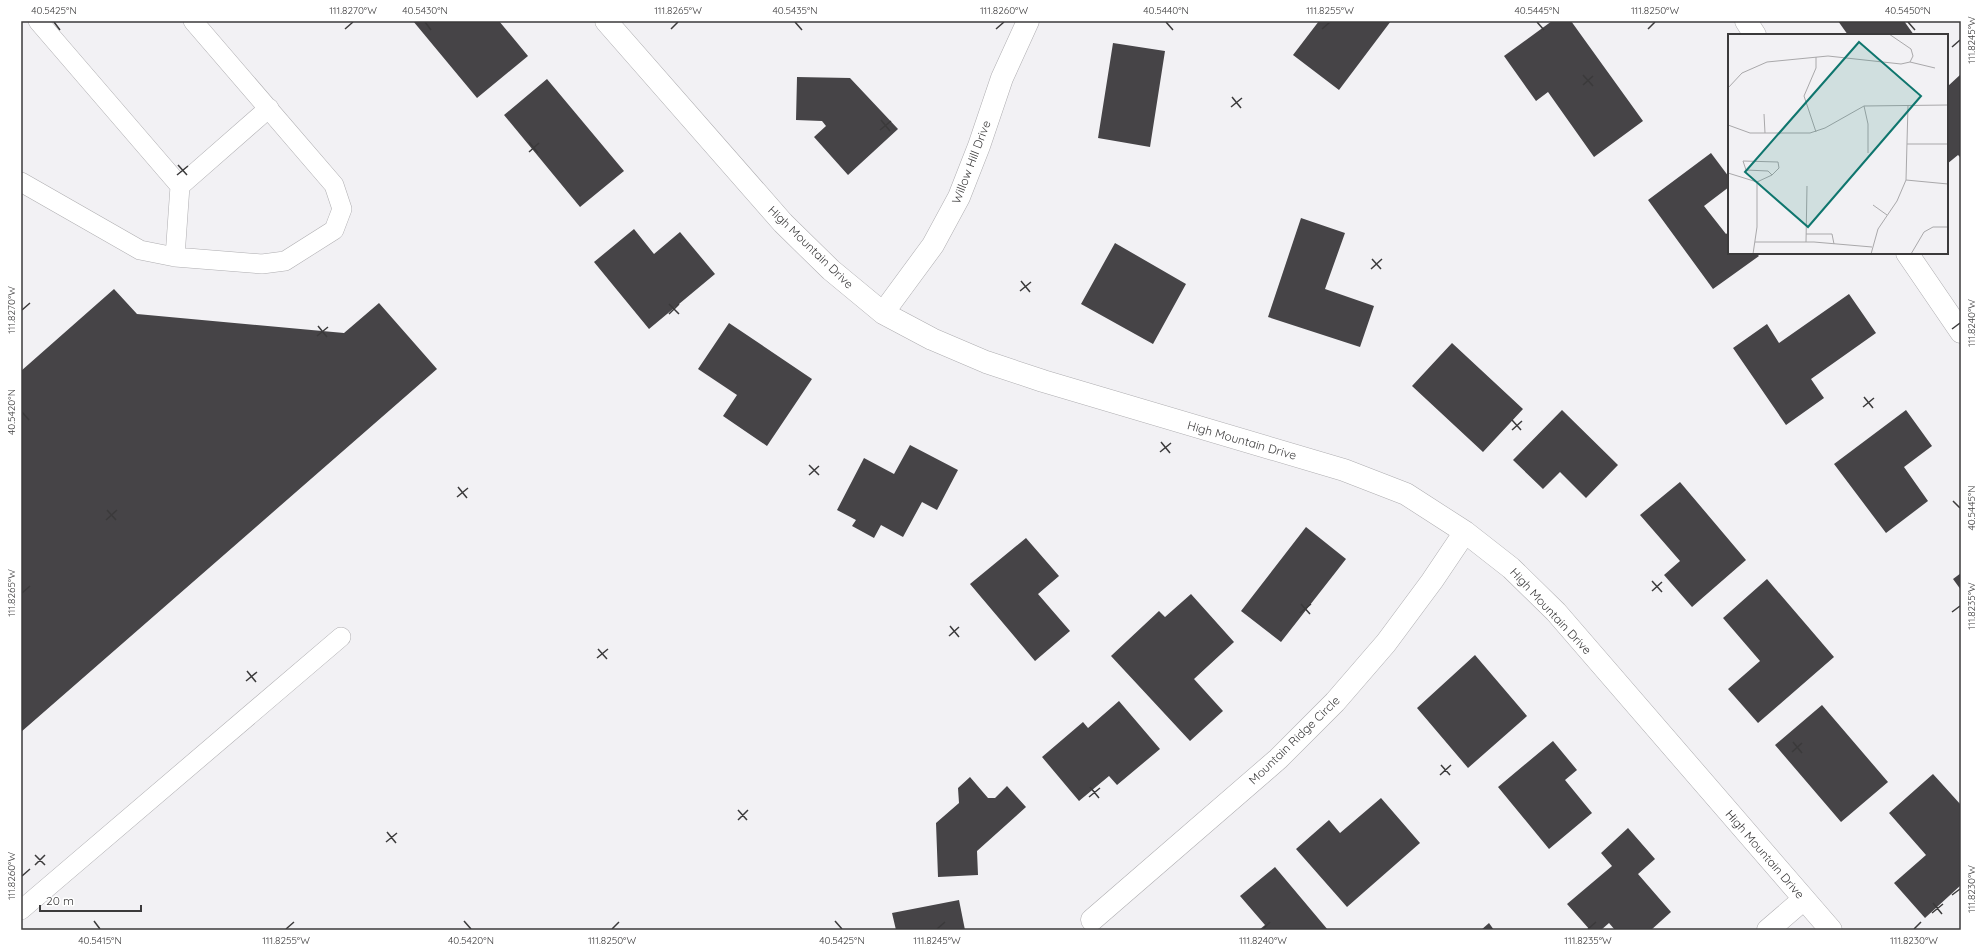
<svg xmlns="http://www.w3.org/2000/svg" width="1982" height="951" font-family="Quicksand,sans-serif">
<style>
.building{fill:#464447}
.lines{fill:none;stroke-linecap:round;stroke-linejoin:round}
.service-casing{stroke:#aeadb0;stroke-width:20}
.minor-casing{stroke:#aeadb0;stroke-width:23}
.service{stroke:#fff;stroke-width:19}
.minor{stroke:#fff;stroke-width:22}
.ticks{fill:none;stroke:#3b3a3b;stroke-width:1.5}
.labels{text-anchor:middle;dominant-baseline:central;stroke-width:4;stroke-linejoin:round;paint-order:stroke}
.street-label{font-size:12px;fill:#3b3a3b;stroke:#fff}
.inset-road{fill:none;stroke:#a9a8aa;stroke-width:1}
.view{fill:#0f766e;fill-opacity:0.15;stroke:#0f766e;stroke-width:2}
.inset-edge{fill:none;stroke:#3b3a3b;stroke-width:2}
.neatline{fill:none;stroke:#3b3a3b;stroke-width:1.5}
.ticks-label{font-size:10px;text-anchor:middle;fill:#3b3a3b}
</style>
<rect width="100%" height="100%" fill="#f2f1f4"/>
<path class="building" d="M413,21h86l29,35 -51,42z
M1319,21h72l-52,69 -46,-35z
M1552,21h19l72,100 -49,36 -46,-65 -12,9 -32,-45z
M1838,21h66l10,14h-66z
M1113,43l52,8 -15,96 -52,-9z
M1961,74v84l-3,-3 -11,9v-77z
M797,77l53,1 48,51 -50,46 -34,-38 12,-11 -4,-5 -26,-1z
M547,79l77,92 -44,36 -76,-92z
M1711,153l18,24v10l-25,19 22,28 3,-2v21h27l3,3 -46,33 -65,-89z
M1301,218l44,15 -20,56 49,17 -14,41 -92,-30z
M634,229l20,25 26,-22 35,42 -66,55 -55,-67z
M1115,243l71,41 -33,60 -72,-40z
M114,289l23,25 207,19 35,-30 58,66 -416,363v-361z
M1849,294l27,39 -65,46 13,19 -38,27 -53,-77 34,-24 12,19z
M729,323l83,56 -45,67 -44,-30 14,-21 -39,-26z
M1452,343l71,66 -40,43 -71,-66z
M1562,410l56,55 -32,33 -26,-26 -17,17 -30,-29z
M1906,410l26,36 -28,21 24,34 -42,32 -52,-69z
M910,445l48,25 -21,40 -15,-8 -19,35 -22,-12 -7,13 -22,-12 4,-6 -19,-10 27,-52 30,16z
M1680,482l66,78 -54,47 -28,-32 16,-14 -40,-46z
M1306,527l40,32 -65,83 -40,-31z
M1026,538l33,38 -21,18 32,37 -35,30 -65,-77z
M1961,573v17l-8,-11z
M1767,579l67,78 -76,66 -30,-34 32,-28 -37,-43z
M1191,594l43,48 -40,37 29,32 -33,30 -79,-85 48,-45 6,6z
M1475,655l52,61 -59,52 -51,-60z
M1119,701l41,48 -43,36 -8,-9 -30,25 -37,-44 41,-35 5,6z
M1822,705l66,77 -47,40 -66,-77z
M1553,741l24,29 -12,10 27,33 -43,36 -51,-62z
M1933,774l28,31v80l-36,33 -31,-35 32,-28 -37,-42z
M970,777l18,21h7l12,-12 19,21 -49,44 1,24 -40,2 -2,-54 23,-20 -1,-15z
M1381,798l39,45 -73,64 -51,-58 33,-29 11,13z
M1628,828l27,31 -17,15 33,38 -20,18h-36l-6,-7 -8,7h-11l-23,-26 45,-38 -11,-13z
M1275,867l53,63h-69l6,-5 -25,-29z
M959,900l6,30h-69l-4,-17z
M1489,923l5,7h-13z"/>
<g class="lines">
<g class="service-casing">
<path id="service" d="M38,21l142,165 -5,71
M21,182l119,68 35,7 87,7 23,-3 49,-31 8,-21 -8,-24 -141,-164
M180,186l89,-78
M21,910l320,-273"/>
</g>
<g class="minor-casing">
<path id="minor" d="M606,21l177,202 48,47 52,43 49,26 54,23 57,19 301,89 62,24 59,38 46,36 45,44 275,318
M1746,21l9,14
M1907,253l54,79
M883,313l50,-68 26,-48 20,-51 23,-68 26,-57
M1092,920l186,-161 57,-57 51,-59 46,-62 33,-49
M1768,930l36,-31"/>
</g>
<use href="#service" class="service"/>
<use href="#minor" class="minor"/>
</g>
<path class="ticks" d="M54,22l6,8M425,22l6,8M795,22l7,8M1166,22l7,8M1537,22l7,8M1908,22l7,8M345,29l8,-7M671,29l7,-7M996,29l8,-7M1322,29l8,-7M1648,29l7,-7M1952,47l8,-7M1583,75l10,11M1583,85l10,-9M1232,97l9,11M1231,107l11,-9M881,120l9,11M880,130l11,-9M529,142l9,11M529,152l10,-9M178,165l9,10M177,175l11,-9M1372,259l9,10M1371,269l11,-10M1021,281l9,11M1020,291l11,-9M669,304l10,10M22,310l8,-7M669,314l10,-10M318,326l9,11M1952,329l8,-6M317,336l11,-9M1864,397l9,11M1863,407l11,-9M22,412l7,8M1512,420l9,10M1512,430l10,-9M1161,442l9,11M1160,452l11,-9M809,465l10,10M809,475l10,-9M458,487l9,11M457,497l11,-9M1953,501l7,7M107,510l9,10M106,520l11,-10M1652,581l10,11M1652,591l10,-9M22,593l8,-7M1301,604l9,10M1952,612l8,-6M1300,613l11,-9M950,626l9,11M949,636l10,-9M598,649l9,10M597,658l11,-9M247,671l9,11M246,681l11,-9M1793,742l9,11M1792,752l10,-9M1441,765l9,10M1440,775l11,-10M1090,787l9,11M1089,797l11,-9M738,810l9,10M738,820l10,-10M387,832l9,11M386,842l11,-9M35,855l10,10M35,865l10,-10M22,876l8,-7M1952,895l8,-6M1933,903l9,11M1932,913l11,-9M94,921l6,8M464,921l7,8M835,921l7,8M286,929l8,-7M612,929l7,-7M937,929l8,-7M1263,929l7,-7M1588,929l8,-7M1914,929l7,-7"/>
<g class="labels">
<g class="street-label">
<text transform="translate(971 162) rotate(-69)">Willow Hill Drive</text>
<text transform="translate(811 247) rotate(44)">High Mountain Drive</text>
<text transform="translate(1242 440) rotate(16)">High Mountain Drive</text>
<text transform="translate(1551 611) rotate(47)">High Mountain Drive</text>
<text transform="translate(1294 740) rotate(-44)">Mountain Ridge Circle</text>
<text transform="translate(1765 854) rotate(49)">High Mountain Drive</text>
</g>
</g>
<g transform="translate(1728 34)">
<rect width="220" height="220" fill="#f2f1f4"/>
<path class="inset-road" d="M161,0l22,15 2,7 -3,6M88,23v11l-12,28 12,36M182,28l25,6M0,54l14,-15 25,-11 61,-6 73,8 9,-2M136,72l4,18v29M36,80l1,19M0,91l22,8h60l15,-5 39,-22 84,-1M179,110h41M0,139l29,9M178,146l42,4M29,148l15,-7 7,-7 -1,-6 -35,-1 3,9 22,1 4,4M145,171l14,10M78,200h26l2,10M27,208h59l58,5M78,208l1,-56M25,220l4,-27v-45M143,220l7,-25 19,-28 9,-21 2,-75M183,220l13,-22 9,-5h15"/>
<path class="view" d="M131,8l62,54 -113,131 -63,-55z"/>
<rect width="220" height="220" class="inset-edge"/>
</g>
<rect width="1982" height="951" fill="none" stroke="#ffffff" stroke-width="44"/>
<path d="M40 905v6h101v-6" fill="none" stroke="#3b3a3b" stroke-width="2"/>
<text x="46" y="905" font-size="12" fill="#3b3a3b" stroke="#ffffff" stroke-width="3" paint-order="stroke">20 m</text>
<rect x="22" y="22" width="1938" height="907" class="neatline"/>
<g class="ticks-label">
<text x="54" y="14">40.5425°N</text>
<text x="353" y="14">111.8270°W</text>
<text x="425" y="14">40.5430°N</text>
<text x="678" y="14">111.8265°W</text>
<text x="795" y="14">40.5435°N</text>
<text x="1004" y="14">111.8260°W</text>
<text x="1166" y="14">40.5440°N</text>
<text x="1330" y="14">111.8255°W</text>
<text x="1537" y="14">40.5445°N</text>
<text x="1655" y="14">111.8250°W</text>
<text x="1908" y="14">40.5450°N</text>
<text transform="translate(1971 40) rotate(-90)" y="4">111.8245°W</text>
<text transform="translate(11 310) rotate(-90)" y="4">111.8270°W</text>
<text transform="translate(1971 323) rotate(-90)" y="4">111.8240°W</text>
<text transform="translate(11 412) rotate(-90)" y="4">40.5420°N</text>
<text transform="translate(1971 508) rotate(-90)" y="4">40.5445°N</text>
<text transform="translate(11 593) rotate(-90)" y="4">111.8265°W</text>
<text transform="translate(1971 606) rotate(-90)" y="4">111.8235°W</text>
<text transform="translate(11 876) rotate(-90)" y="4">111.8260°W</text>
<text transform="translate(1971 889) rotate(-90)" y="4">111.8230°W</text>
<text x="100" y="944">40.5415°N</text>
<text x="286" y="944">111.8255°W</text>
<text x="471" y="944">40.5420°N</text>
<text x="612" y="944">111.8250°W</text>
<text x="842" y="944">40.5425°N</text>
<text x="937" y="944">111.8245°W</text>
<text x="1263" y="944">111.8240°W</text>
<text x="1588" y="944">111.8235°W</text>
<text x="1914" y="944">111.8230°W</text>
</g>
</svg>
